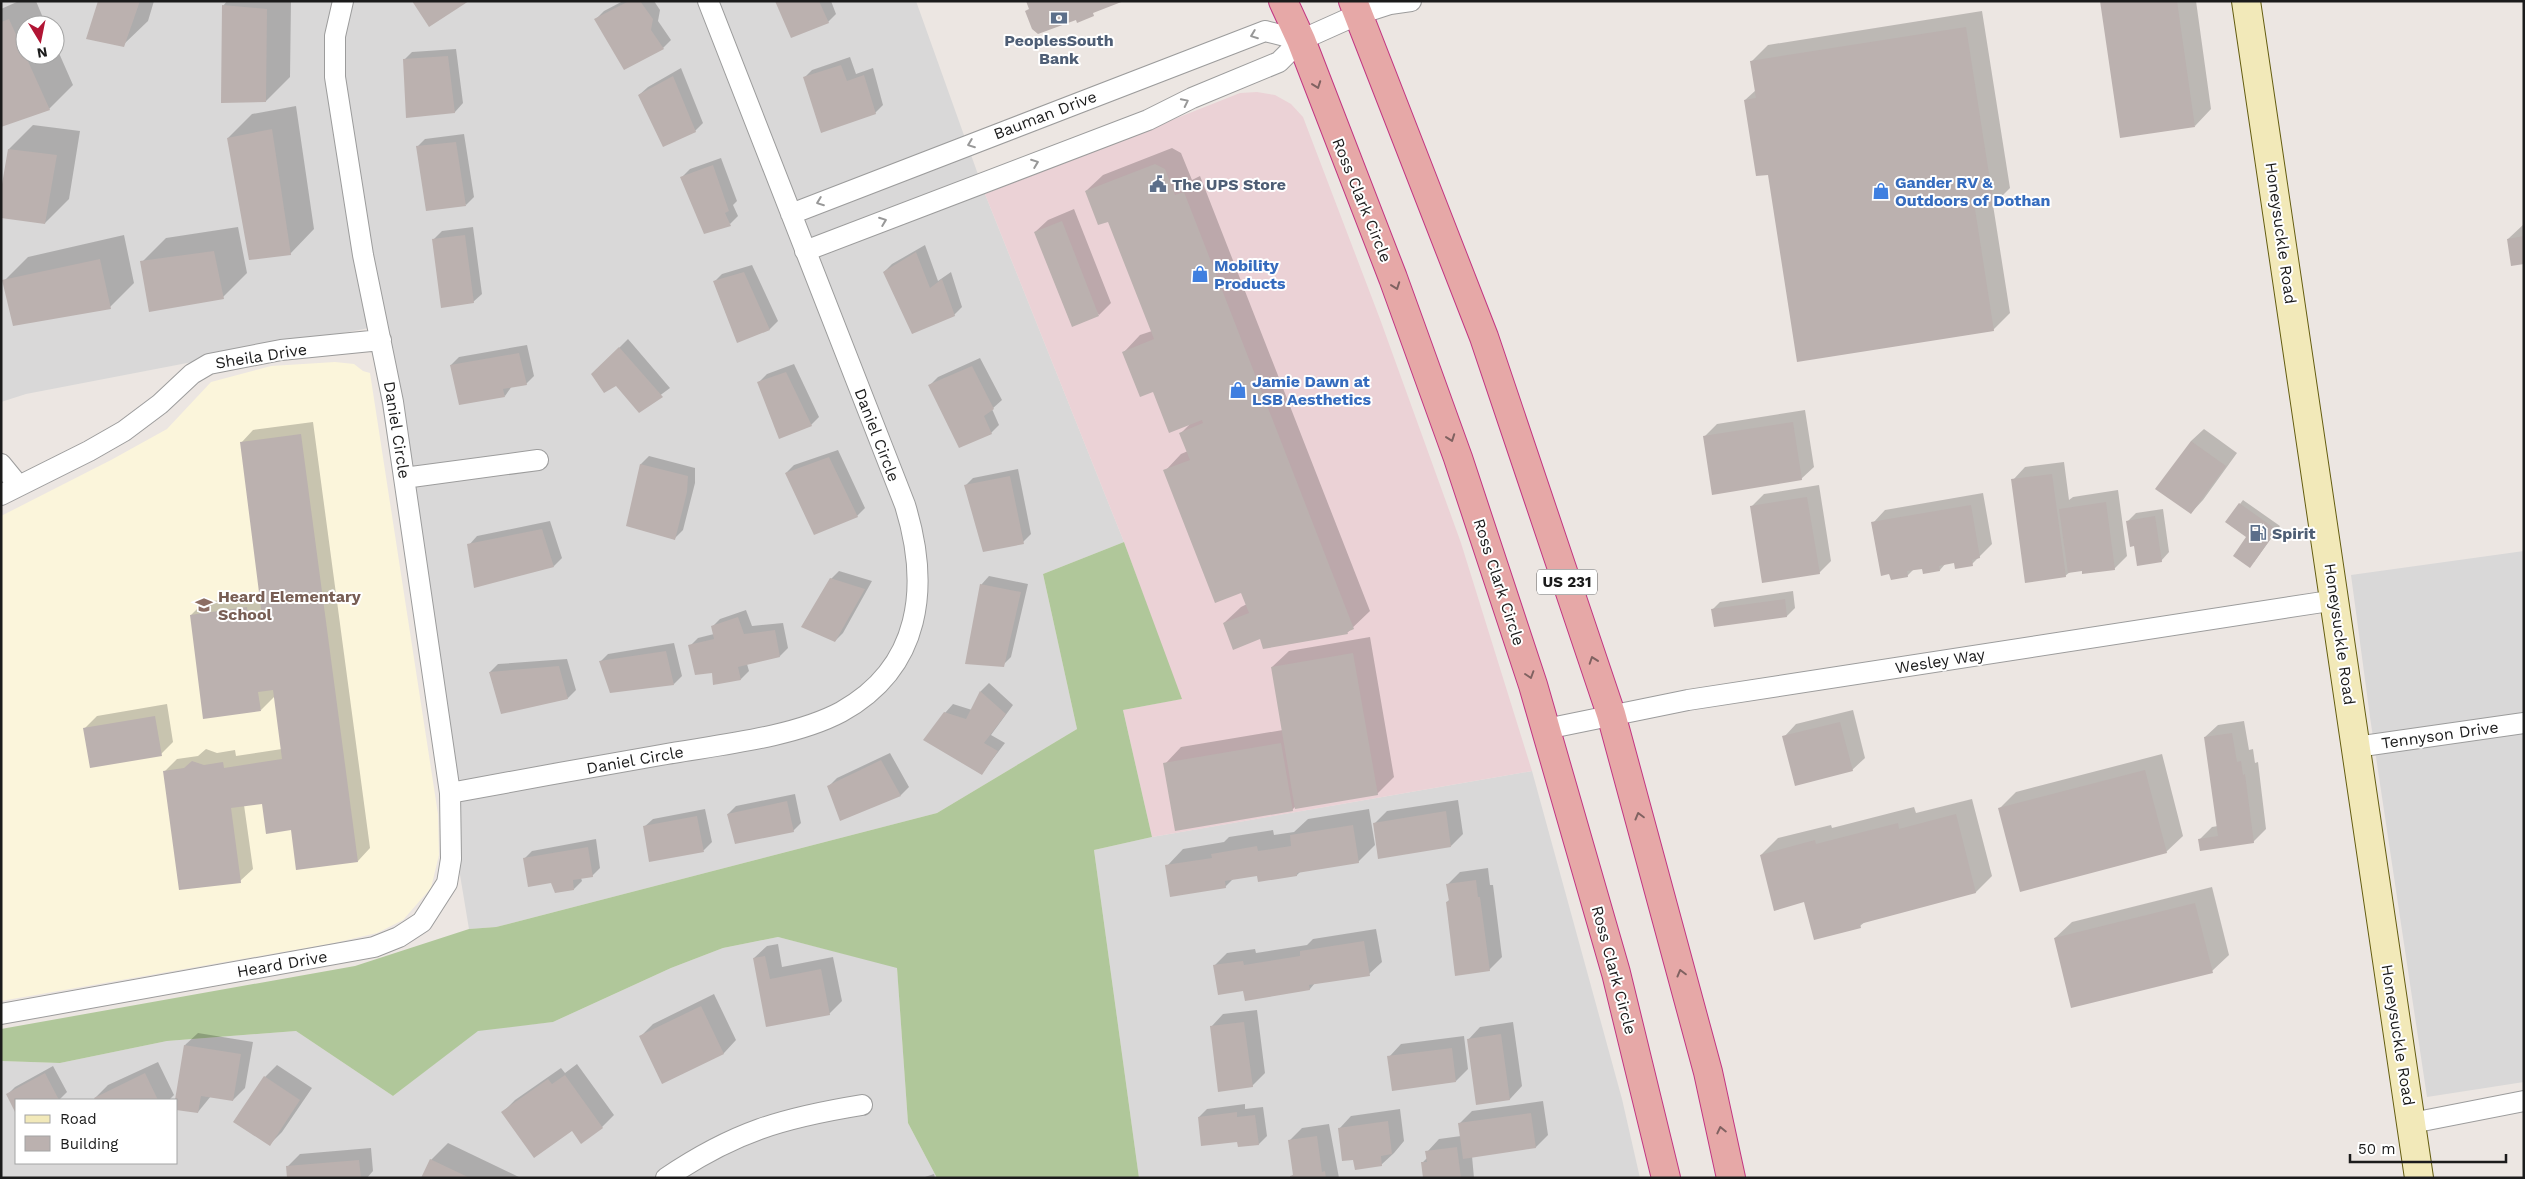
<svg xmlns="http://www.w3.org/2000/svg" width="2525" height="1179" font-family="'Work Sans',sans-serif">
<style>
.residential{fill:#d9d8d8;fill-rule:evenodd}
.commercial{fill:#ebd2d6}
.education{fill:#fbf5db}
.forest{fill:#b0c79a}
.shadow{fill:#0003}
.building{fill:#bbb1af}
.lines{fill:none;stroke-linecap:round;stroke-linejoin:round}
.minor-casing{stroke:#9c9c9c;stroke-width:22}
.secondary-casing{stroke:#645d10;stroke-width:30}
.trunk-casing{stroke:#c23682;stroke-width:30}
.minor{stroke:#fff;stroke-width:20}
.secondary{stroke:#f2e9b9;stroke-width:28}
.trunk{stroke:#e6a8a7;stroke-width:28}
.oneway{stroke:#989898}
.oneway2{stroke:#806261}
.labels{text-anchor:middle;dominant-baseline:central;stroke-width:4;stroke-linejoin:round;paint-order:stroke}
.shield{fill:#fff;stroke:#5f5f5f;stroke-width:1}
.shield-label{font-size:15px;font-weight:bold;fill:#1b1b1b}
.service-label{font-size:16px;font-weight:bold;fill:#4e5e75;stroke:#fff;text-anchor:start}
.street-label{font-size:16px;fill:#1b1b1b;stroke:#fff}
.shop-label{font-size:16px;font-weight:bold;fill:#366cbe;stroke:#fff;text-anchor:start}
.education-label{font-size:16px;font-weight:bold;fill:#785e54;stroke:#fff;text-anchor:start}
</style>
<rect width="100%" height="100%" fill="#ece6e2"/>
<path class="residential" d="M1,1h915l69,193 139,348 -81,32 34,155 -140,84 -441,114 -27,2 -100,-601 -343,66 -25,8zM25,25h30v30h-30z
M2524,551v531l-97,15 -57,-380 -19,-142z
M1532,771l90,328 18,79h-501l-45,-328 58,-13z
M778,937l119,30 11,156 29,55h-936v-117l59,2 107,-22 129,-10 97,65 85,-66 75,-8 118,-54 52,-20zM16,1100h160v63h-160z"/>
<path class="commercial" d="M1257,92l18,3 16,9 12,13 77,202 81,224 71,228 -380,66 -29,-127 58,-11 -57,-157 -139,-348 255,-101z"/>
<path class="education" d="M335,362l19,2 9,7 7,2 68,441 1,41 -8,33 -28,32 -26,13 -43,10 -333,58v-485l110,-56 56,-31 44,-47 60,-16z"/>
<path class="forest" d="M1124,542l58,157 -59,11 29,127 -58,13 45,328h-202l-29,-55 -11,-155 -119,-31 -55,11 -52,20 -118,54 -75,9 -85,65 -97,-65 -129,10 -107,22 -59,-2v-32l354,-63 114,-37 27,-2 441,-114 140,-84 -34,-155z"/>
<path class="shadow" d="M19,1h17l10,24h-21v30h30v-11l18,41 -24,24 -48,16v-116z
M99,1h55l-6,20 -25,24z
M227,1h64l-1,76 -24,24 -43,-95z
M623,1h31l6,9 -2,11 13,19 -8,8 -67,-29 8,-8z
M776,1h55l5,13 -8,8z
M2102,1h94l15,108 -16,17z
M1982,11l28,177 -17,17 17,108 -17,17 -224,-157 -24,-73 11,-10 -4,-29 16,-16z
M456,49l7,54 -8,9 -48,5 -3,-57 8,-8z
M850,57l6,17 17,-6 10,37 -8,8 -71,-35 8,-8z
M681,68l22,55 -8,8 -56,-36 9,-8z
M296,106l18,123 -24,25 -62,-116 24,-24z
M33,125l47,6 -11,68 -24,24 -36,-74z
M464,134l10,63 -8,8 -49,-58 8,-8z
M1172,148l9,5 11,27 8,-4 170,435 -23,22 -87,5 -36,-15 17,-16 6,-3 -5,-12 -77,-121 16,-17 7,-3 -7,-18 9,-9 -36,-33 -30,-39 16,-17 12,-4 -43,-111 -23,-29 17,-16z
M721,158l16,43 -4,4 5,11 -8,8 -48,-47 8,-8z
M1074,209l37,94 -12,12 -64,-83 13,-12z
M2524,224v39l-16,-24z
M238,227l9,46 -24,24 -81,-35 24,-24z
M473,227l9,67 -9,8 -39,-63 8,-8z
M124,235l10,48 -24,24 -106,-26 24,-24z
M925,245l13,36 13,-9 11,35 -8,8 -70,-43 8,-8z
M752,265l26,56 -8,8 -33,12 -23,-59 8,-8z
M628,339l42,49 -31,23 -23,-26 -23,-11z
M527,345l7,31 -8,8 -14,2 -7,10 -54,-31 8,-8z
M980,358l22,42 -10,9 7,16 -8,8 -61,-48 8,-8z
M794,364l25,53 -8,8 -52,-43 8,-8z
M1805,410l9,57 -13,12 -97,-42 13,-13z
M313,422l57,426 -12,13 -66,-33 -29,-25 -19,2 9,64 -13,12 -75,-110 12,-12 21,-3 8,-7 11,4 18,-3 1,6 46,-7 -7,-53 -14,14 -70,-95 13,-13 57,-7 -20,-152 12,-13z
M2204,429l33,24 -34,47 -12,13v-72z
M838,450l27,58 -8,8 -71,-43 8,-8z
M649,456l46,12v15l-12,47 -8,8 -47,-13 13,-61z
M2064,462l5,38 4,-3 45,-7 9,66 -13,13 -31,1 -13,2 -5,4 -52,-96 12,-13z
M1018,469l13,65 -8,8 -58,-56 8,-8z
M1819,485l12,76 -12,12 -67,-67 12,-12z
M1983,493l9,51 -20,20 -17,-3 -9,2 -6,7 -17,-3 -9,2 -7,7 -34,-53 12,-13z
M2243,500l37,26 -26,36 -14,-58z
M2163,509l6,43 -8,9 -33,-40 8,-8z
M550,521l12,37 -8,8 -85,-21 8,-9z
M839,571l33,10 -29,52 -8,8 -4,-62z
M989,576l39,8 -17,73 -8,8 -22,-80z
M1793,591l2,17 -8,8 -75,-6 8,-8z
M746,610l6,16 31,-3 5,25 -8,8 -33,8 2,7 -8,8 -28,-7 -23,-26 8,-8 16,-4 -2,-7 8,-8z
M1370,637l24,140 -17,17 -81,12 -4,4 -127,-46 16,-17 102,-17 -11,-63 17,-16z
M674,643l8,33 -8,8 -74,-22 8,-8z
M567,659l9,31 -8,8 -78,-26 8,-8z
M989,683l24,22 -22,30 14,8 -23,30 -37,-60 8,-9 19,6 9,-19z
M167,704l6,38 -12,12 -76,-26 12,-12z
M1853,710l12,48 -13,12 -68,-33 12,-13z
M2244,721l5,29 4,-1 2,14 3,-1 8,67 -13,13 -54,-2 13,-13 6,-1 -13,-89 13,-12z
M890,753l19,34 -8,8 -60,24 -12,-33 8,-8z
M2162,754l21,82 -17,16 -166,-44 16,-16z
M795,794l6,29 -8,8 -65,-17 8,-8z
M1972,799l20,77 -16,16 -110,29 -6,5 -99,-71 17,-17 53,-13 1,3 82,-21 2,6z
M1458,800l5,34 -12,12 -77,-22 13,-13z
M705,809l7,33 -8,8 -54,10 -6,-33 9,-8z
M1369,809l6,36 -17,17 -57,9 -4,4 -39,-1 -25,5 -8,8 -58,-21 16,-17 41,-7 5,-5 44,-7 1,5 20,-3 14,-13z
M596,839l4,29 -8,8 -11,2 1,3 -8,8 -22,-7 -28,-23 8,-8z
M1488,868l2,17h3l9,72 -13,13 -42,-68 3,-3 -2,-15 12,-12z
M2212,887l17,68 -17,16 -157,-33 17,-16z
M1376,929l6,33 -13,12 -54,9 -5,6 -66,1 -30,-24 13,-13 28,-4 1,4 51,-8 6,-6z
M778,944l4,23 51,-10 9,44 -13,13 -62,12 -13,-68 13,-12z
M714,994l22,46 -12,13 -61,29 -22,-46 12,-12z
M1257,1010l8,63 -13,13 -41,-59 12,-13z
M1513,1022l9,64 -12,13 -33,4 -9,-63 12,-13z
M198,1033l55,9 -8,46 -12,12 -22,-4 -13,16 -13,-67z
M1464,1036l4,33 -12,12 -67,-24 12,-13z
M158,1062l16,33 -5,5h-73l-1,-2 13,-13z
M577,1064l37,51 -12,12 -30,3 -69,-18 12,-12 46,-32 4,5z
M277,1065l35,23 -30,44 -13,13 -4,-68z
M53,1066l14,26 -8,8h-43v11l-9,-16 8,-8z
M1543,1101l5,34 -12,12 -64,9 2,22h-50l-2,-15 5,-5v-6l12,-13 22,-3 -2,-12 13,-13z
M1245,1104v5l18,-2 4,29 -8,8 -21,-4 -39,-23 8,-8z
M1400,1109l4,32 -10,12 -13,12 -26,-7 -16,-29 12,-13z
M1329,1124l10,54h-48l3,-5 -4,-33 12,-12z
M448,1143l73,35h-99l9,-18z
M371,1148l2,23 -6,7h-79l-1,-11 13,-13z
M934,1174l1,4h-13z"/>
<path class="building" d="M98,1h42l-16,46 -38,-8z
M412,1h57l-40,26z
M629,1h11l13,18 -2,11 13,19 -40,21 -30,-51z
M775,1h44l10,22 -38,15z
M1026,1h98l-31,12 1,3 -17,7 -1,-3 -38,14 -6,-5 -7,-18 4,-2z
M2100,1h77l18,126 -75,11z
M222,5l45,4 -1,93 -45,1z
M9,19l41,91 -49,17v-105z
M1966,27l28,179 -19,3 19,122 -197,31 -29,-187 -12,1 -12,-76 12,-2 -6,-37z
M448,56l7,57 -49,5 -3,-59z
M841,65l6,16 17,-6 12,39 -55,19 -18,-56z
M673,76l23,56 -33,15 -25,-52z
M272,129l19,126 -42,5 -22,-122z
M456,142l10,64 -40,5 -10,-65z
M8,149l49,6 -12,69 -44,-6v-28z
M1155,164l10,5 10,26 9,-3 170,437 -7,3 1,2 -85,15 -3,-10 -27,11 -10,-27 26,-10 -8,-20 -26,10 -52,-133 27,-10 -11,-27 24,-10 -1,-3 -33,13 -16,-41 -13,5 -18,-45 32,-13 -46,-117 -10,3 -13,-34z
M713,165l16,46 -4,2 6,13 -27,8 -24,-57z
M1062,221l37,95 -27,11 -38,-95z
M465,235l9,68 -33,5 -9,-69z
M2524,236v28l-13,2 -4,-27z
M214,251l10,48 -75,13 -9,-51z
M916,252l14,36 12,-9 13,37 -43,18 -29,-62z
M100,259l11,50 -98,17 -11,-46z
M744,272l26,58 -33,13 -24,-62z
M619,347l44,50 -24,16 -23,-27 -12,7 -13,-19z
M519,353l8,32 -24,4 2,8 -46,8 -9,-40z
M972,366l22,43 -10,7 8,18 -33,14 -31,-63z
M786,372l26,54 -33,13 -22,-57z
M1793,422l9,58 -90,15 -9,-59z
M301,434l57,428 -62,8 -5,-40 -25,4 -4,-30 -31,4 10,75 -62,7 -16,-119 21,-3 8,-7 12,4 19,-3 1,6 58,-9 -9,-69 -15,2 3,19 -58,8 -13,-104 57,-8 1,11 14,-2 -22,-174z
M2191,441l35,25 -35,48 -36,-25z
M829,457l29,60 -44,18 -29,-62z
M640,464l48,12 -1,16 -12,48 -49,-14z
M2052,474l14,103 -41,6 -14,-104z
M1010,476l14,68 -41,8 -19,-67z
M1807,497l13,77 -58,9 -12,-77z
M2106,502l9,68 -33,4v-3l-14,2 -9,-64z
M2239,503l38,27 -27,38 -17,-12 13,-19 -21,-15z
M1971,505l9,53 -8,2 1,6 -18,3 -1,-6 -15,3 1,5 -17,3 -1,-5 -15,2 1,6 -17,3 -2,-6 -8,2 -10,-54z
M2155,516l7,46 -25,4 -3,-20 -4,1 -4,-26z
M542,529l12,38 -80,21 -7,-44z
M830,578l35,11 -30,53 -34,-15z
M980,584l41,8 -17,75 -39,-3z
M1785,599l2,18 -73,10 -3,-18z
M738,617l6,17 31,-4 5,27 -42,10 3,13 -28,5 -1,-12 -17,2 -7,-30 26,-6 -3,-13z
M666,651l8,34 -64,8 -11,-32z
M1353,653l25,142 -83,14 -24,-142z
M559,666l9,33 -67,15 -12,-42z
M980,691l26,23 -22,29 14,8 -16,24 -59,-35 21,-28 22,7z
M155,716l7,40 -72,12 -7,-40z
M1840,722l13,49 -58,15 -13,-50z
M2232,733l5,29 4,-1 2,14 2,-1 9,69 -54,8 -2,-12 20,-3 -14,-99z
M1281,743l12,68 -118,20 -12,-68z
M881,760l20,36 -61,25 -13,-35z
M2145,770l22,83 -147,39 -22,-84z
M787,801l7,31 -59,12 -8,-30z
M1446,811l5,36 -73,12 -5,-36z
M1956,814l20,79 -116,31 1,4 -47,12 -10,-38 -30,9 -14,-56 55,-15 1,4 82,-21 1,6z
M697,816l7,36 -55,10 -6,-36z
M1353,825l6,38 -62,10v3l-39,6 -1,-6 -32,5 1,7 -56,9 -5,-32 47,-7 -1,-4 46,-8 1,5 33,-5 -1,-11z
M588,847l5,30 -20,3 1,10 -19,3 -4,-10 -23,4 -5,-29z
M1476,880l2,17h2l10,74 -35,5 -9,-74 3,-1 -3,-17z
M2195,903l18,70 -142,35 -17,-70z
M1364,941l6,35 -61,9 1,5 -65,11 -2,-10 -25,4 -5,-30 30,-4 1,4 56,-9v-5z
M765,956l5,23 51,-10 9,46 -64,12 -13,-69z
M701,1006l23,48 -62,30 -23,-48z
M1244,1022l9,65 -35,5 -8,-66z
M1501,1034l9,66 -34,5 -9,-66z
M184,1045l57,9 -8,47 -32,-5 -3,17 -22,-3 -1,-10z
M1452,1048l4,34 -64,9 -5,-35z
M45,1073l14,27h-43v14l-10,-20z
M145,1073l13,27h-63l-1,-2z
M565,1075l38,53 -22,16 -9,-13 -38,27 -33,-46 47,-33 4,5z
M264,1076l36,24 -30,46 -37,-24z
M1237,1112v5l18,-2 4,30 -21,2 -1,-5 -36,4 -3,-29z
M1531,1113l5,35 -73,11 -5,-36z
M1388,1121l4,33 -11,2 1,10 -27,4 -2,-10 -11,1 -4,-33z
M1317,1136l5,36 3,-1 1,7h-36v-2l3,-1 -5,-35z
M1457,1147l4,31h-38l-2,-16h6l-2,-11z
M430,1159l40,19h-49z
M359,1160l2,18h-74l-1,-12z"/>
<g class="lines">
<g class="minor-casing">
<path id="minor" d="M791,214l474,-183 36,9
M805,251l343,-131 44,-22 87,-36 22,-22 58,-26 31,-10 21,-3
M1,464l18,22
M404,478l134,-18
M1,495l88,-44 35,-20 36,-27 32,-30 17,-10 72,-14 100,-10
M1546,729l142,-29 648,-100
M2356,747l168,-24
M450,793c70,-13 141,-26 211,-38 55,-10 131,-17 180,-43 81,-45 89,-126 64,-207l-197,-504
M1,1014l373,-67 25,-10 23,-15 25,-39 4,-24 -1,-66 -57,-391 -30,-147 -28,-178v-41l8,-35
M2412,1123l112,-22
M666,1178c68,-46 116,-60 196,-73"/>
</g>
<g class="secondary-casing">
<path id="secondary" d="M2246,1l173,1177"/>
</g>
<g class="trunk-casing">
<path id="trunk" d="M1283,1l18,39 92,238 65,180 75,227 83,288 50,205
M1353,1l131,336 127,377 97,358 23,106"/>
</g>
<use href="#minor" class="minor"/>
<use href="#secondary" class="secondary"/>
<use href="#trunk" class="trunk"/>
</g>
<defs><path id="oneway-chevron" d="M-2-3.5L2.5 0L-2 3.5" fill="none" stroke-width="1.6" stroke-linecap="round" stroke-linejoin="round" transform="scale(1.25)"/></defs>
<g class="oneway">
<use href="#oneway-chevron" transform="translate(1254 35) rotate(159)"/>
<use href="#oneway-chevron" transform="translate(1185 102) rotate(-26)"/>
<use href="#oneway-chevron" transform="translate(971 144) rotate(159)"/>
<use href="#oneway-chevron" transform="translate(1035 163) rotate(-21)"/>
<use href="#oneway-chevron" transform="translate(820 202) rotate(159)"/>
<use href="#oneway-chevron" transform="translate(883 221) rotate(-21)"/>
</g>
<g class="oneway2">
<use href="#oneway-chevron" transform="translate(1317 85) rotate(70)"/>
<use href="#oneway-chevron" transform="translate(1396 286) rotate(70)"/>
<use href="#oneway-chevron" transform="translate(1451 438) rotate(70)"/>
<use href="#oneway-chevron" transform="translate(1593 660) rotate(-109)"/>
<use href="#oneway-chevron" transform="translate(1530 675) rotate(72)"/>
<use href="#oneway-chevron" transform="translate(1639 816) rotate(-105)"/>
<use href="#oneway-chevron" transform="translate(1681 973) rotate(-105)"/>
<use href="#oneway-chevron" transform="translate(1721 1130) rotate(-103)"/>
</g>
<defs>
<g id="bank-bare" transform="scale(1.35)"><path d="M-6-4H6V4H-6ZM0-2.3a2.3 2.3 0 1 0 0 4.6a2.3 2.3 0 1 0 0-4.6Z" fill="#5c6f8a" stroke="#fff" stroke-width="2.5" paint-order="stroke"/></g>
<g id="civic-bare" transform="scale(1.35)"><path d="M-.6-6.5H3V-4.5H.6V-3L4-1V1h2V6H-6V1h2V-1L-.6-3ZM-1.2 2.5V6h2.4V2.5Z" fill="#5c6f8a" stroke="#fff" stroke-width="2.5" paint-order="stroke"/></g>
<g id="shop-bare" transform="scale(1.35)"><path d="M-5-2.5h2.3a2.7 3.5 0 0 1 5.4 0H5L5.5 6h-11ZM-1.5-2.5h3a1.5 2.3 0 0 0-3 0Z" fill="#3f7fe0" stroke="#fff" stroke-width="2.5" paint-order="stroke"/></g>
<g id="fuel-bare" transform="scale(1.35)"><path d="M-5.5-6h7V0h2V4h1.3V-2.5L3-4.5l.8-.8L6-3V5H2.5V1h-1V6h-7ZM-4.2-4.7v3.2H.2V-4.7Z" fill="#5c6f8a" stroke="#fff" stroke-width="2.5" paint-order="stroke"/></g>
<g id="school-bare" transform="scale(1.35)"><path d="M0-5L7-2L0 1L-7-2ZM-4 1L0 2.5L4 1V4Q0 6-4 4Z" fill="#8d6e63" stroke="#fff" stroke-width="2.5" paint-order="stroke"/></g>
</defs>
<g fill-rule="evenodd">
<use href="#bank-bare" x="1059" y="18"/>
<use href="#civic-bare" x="1158" y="184"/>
<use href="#shop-bare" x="1881" y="191"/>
<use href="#shop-bare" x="1200" y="274"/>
<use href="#shop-bare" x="1238" y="390"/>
<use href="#fuel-bare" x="2258" y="533"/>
<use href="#school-bare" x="204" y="605"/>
</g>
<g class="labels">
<rect class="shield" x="1537" y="569.5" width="60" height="25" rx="4"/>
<g class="shield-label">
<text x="1567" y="582">US 231</text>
</g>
<g class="service-label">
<text x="1059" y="40" text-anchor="middle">PeoplesSouth<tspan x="1059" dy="18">Bank</tspan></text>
<text x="1172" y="184">The UPS Store</text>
<text x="2272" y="533">Spirit</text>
</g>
<g class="street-label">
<text transform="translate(1045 115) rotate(-21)">Bauman Drive</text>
<text transform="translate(1362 200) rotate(68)">Ross Clark Circle</text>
<text transform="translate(2281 233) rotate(82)">Honeysuckle Road</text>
<text transform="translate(261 356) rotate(-9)">Sheila Drive</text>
<text transform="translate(397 430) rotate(81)">Daniel Circle</text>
<text transform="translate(877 435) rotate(69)">Daniel Circle</text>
<text transform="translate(1499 582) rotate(72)">Ross Clark Circle</text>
<text transform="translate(2340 634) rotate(82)">Honeysuckle Road</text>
<text transform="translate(1940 661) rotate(-9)">Wesley Way</text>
<text transform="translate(2440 735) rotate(-8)">Tennyson Drive</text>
<text transform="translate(635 760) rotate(-10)">Daniel Circle</text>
<text transform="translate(282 964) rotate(-10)">Heard Drive</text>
<text transform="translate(1614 970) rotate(75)">Ross Clark Circle</text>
<text transform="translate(2398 1035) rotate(81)">Honeysuckle Road</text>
</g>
<g class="shop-label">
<text x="1895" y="182">Gander RV &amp;<tspan x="1895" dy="18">Outdoors of Dothan</tspan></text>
<text x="1214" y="265">Mobility<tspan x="1214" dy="18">Products</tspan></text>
<text x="1252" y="381">Jamie Dawn at<tspan x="1252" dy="18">LSB Aesthetics</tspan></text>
</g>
<g class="education-label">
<text x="218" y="596">Heard Elementary<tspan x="218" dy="18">School</tspan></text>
</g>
</g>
<rect width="2525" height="1179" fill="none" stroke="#1b1b1b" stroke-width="5"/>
<rect x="15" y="1099" width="162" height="65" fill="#ffffff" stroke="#a4a4a4"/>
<rect x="25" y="1115" width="25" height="8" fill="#f2e9b9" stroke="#a4a4a4"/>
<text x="60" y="1124" font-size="15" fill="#1b1b1b">Road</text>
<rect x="25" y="1136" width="25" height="15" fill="#bbb1af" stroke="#a4a4a4"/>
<text x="60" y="1149" font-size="15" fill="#1b1b1b">Building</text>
<g transform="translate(40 40) rotate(170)"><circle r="24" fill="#ffffff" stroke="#a4a4a4"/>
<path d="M0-4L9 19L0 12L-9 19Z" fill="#b11534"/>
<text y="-8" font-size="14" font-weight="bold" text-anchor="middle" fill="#1b1b1b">N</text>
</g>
<path d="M2350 1154v8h156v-8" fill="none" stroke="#1b1b1b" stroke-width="2.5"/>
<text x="2358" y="1154" font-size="15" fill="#1b1b1b" stroke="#ffffff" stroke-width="4" paint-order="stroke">50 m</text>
</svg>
